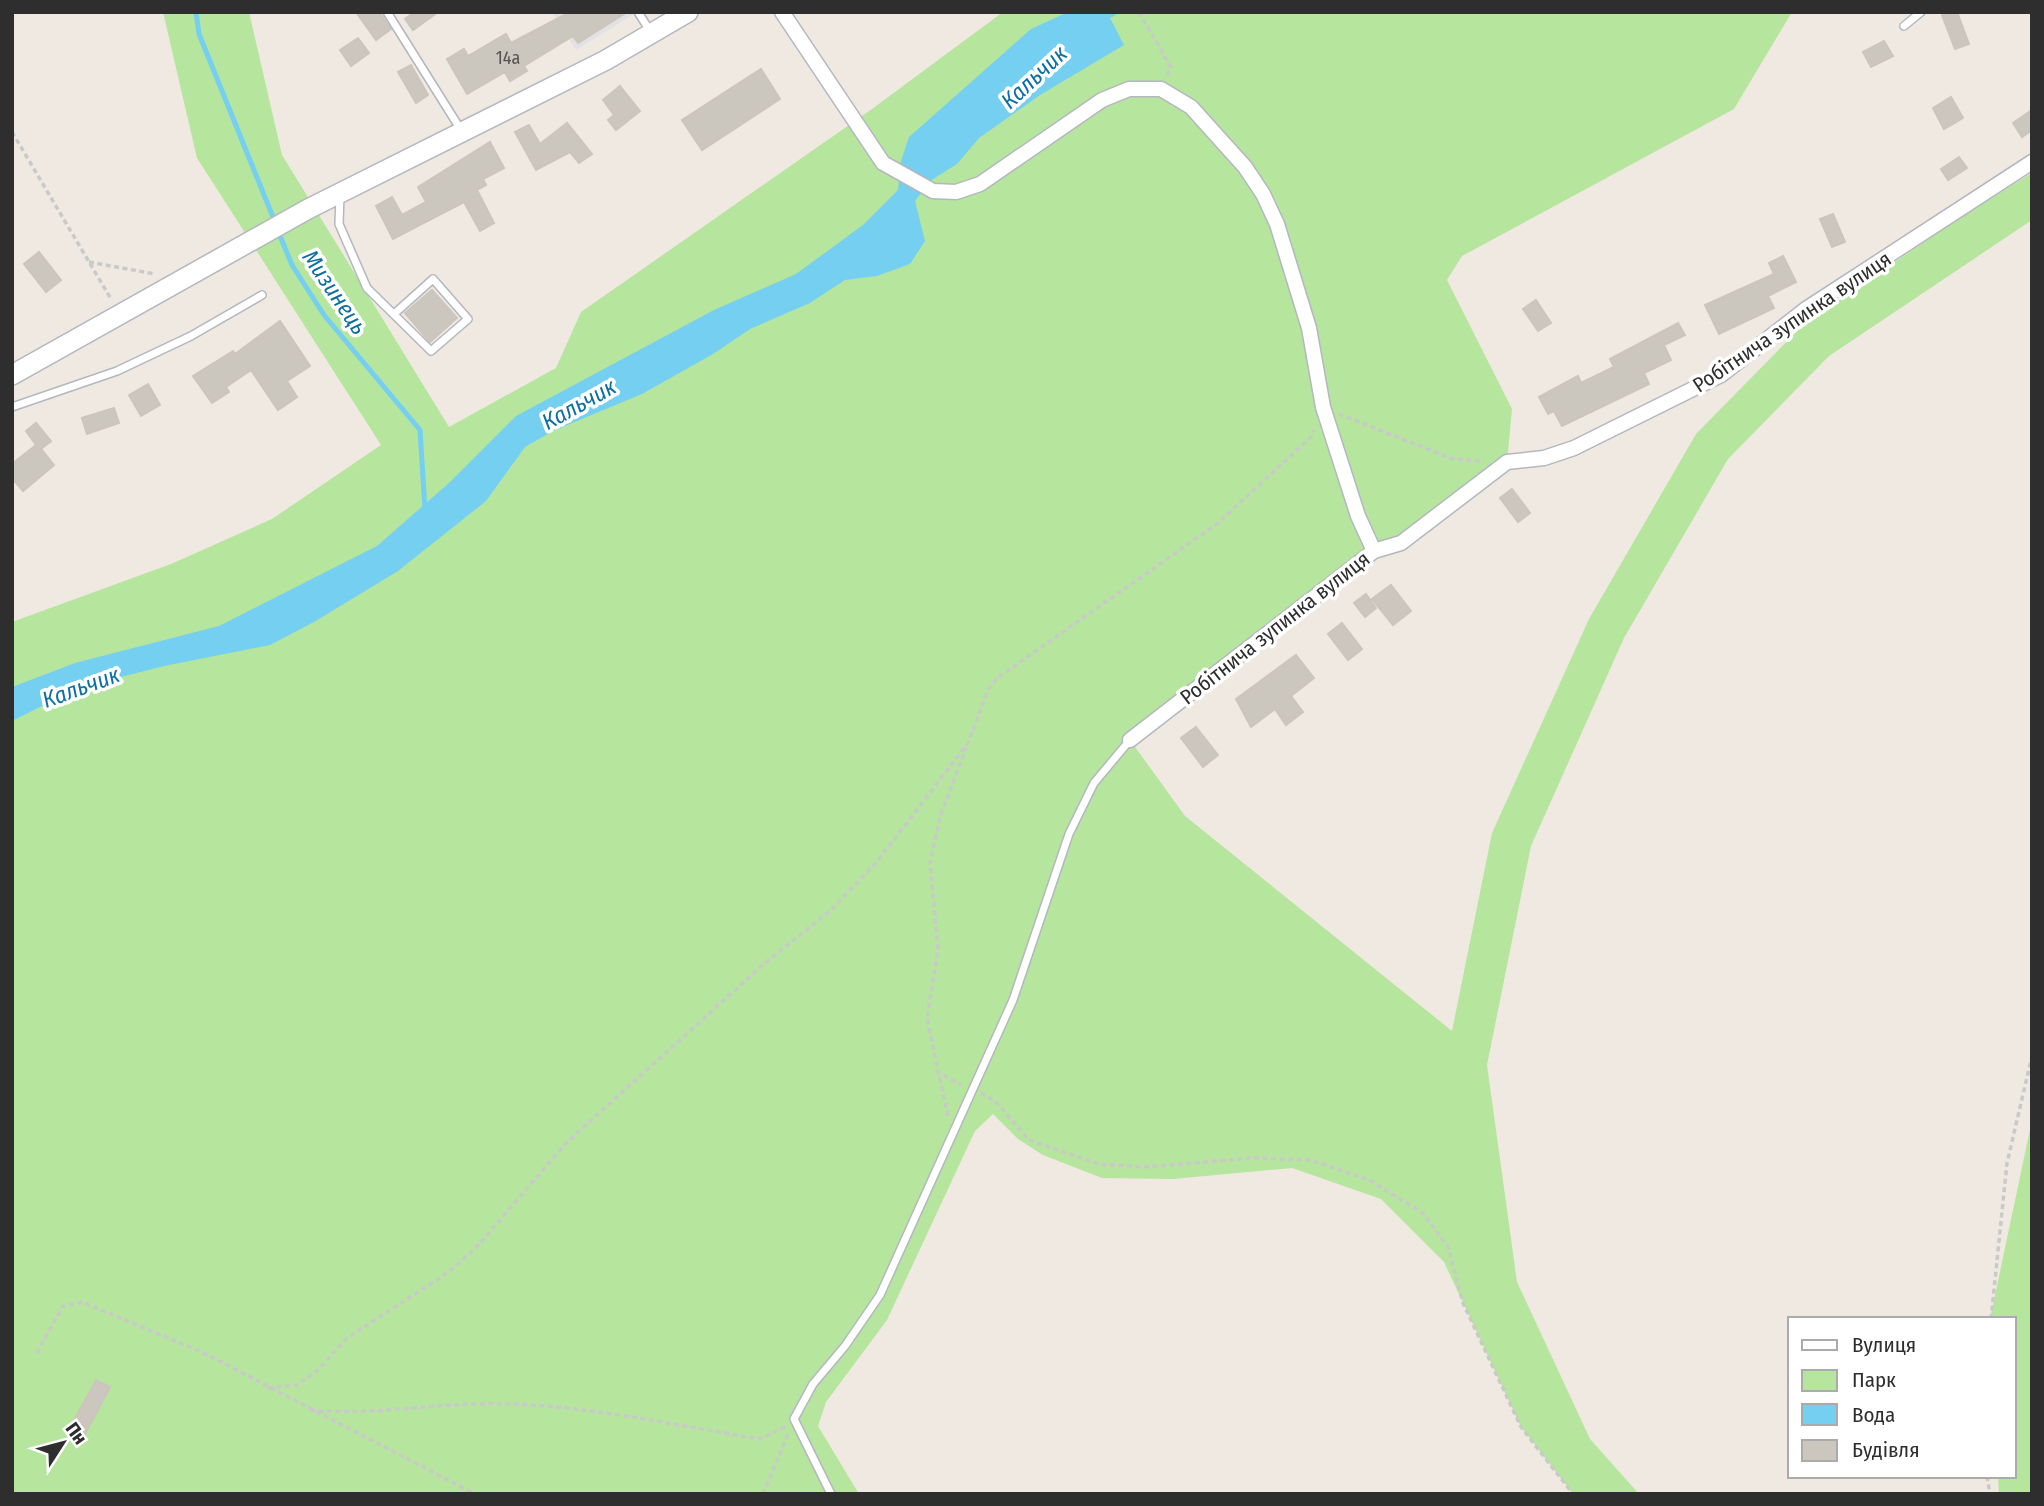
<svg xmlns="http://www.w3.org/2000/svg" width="2044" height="1506" font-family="'Fira Sans Condensed',sans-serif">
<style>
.industrial{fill:#e3e1e8}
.green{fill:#b6e59e}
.water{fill:#75cff0}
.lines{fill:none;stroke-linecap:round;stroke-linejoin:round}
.stream{stroke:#75cff0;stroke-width:5}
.building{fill:#cbc7bf;stroke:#cbc5ba;stroke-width:2}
.service-casing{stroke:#b4b7c1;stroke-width:10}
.minor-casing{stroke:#b4b7c1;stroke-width:17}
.tertiary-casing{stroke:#b4b7c1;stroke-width:22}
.path{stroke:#c9c9c9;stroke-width:3.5;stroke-dasharray:5 3.5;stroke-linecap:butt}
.service{stroke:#fff;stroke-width:7}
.minor{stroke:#fff;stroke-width:14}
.tertiary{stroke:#fff;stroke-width:19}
.labels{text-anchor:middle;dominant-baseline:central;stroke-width:7;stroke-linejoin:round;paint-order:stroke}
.number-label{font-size:18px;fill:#555452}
.street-label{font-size:21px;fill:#2e2e2e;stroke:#fff}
.water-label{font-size:23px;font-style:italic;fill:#0d6fa3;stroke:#fff}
</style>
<rect width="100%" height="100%" fill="#efe9e1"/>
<path class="industrial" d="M552,12h85l-61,38z"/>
<path class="green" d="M163,12h86l33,143 167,272 107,-59 25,-56 291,-203 131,-97h789l-58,97 -272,147 -15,24 65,129 -5,53 -106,81 -27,8 -244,189 55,76 267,215 40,-198 97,-214 107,-185 107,-109 162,-111 67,-41v47l-203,136 -101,103 -104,179 -93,208 -44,219 30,217 73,157 49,55h-66l-52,-67 -77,-165 -63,-63 -89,-31 -119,11 -71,-1 -59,-23 -25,-16 -25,-25 -18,17 -88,189 -61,82 -8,24 41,68h-847v-872l159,-58 101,-45 109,-74 -184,-287z
M2032,1120v374h-33l-1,-18h16v-157h-24z"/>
<path class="water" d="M1068,12h53l-11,6 14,27 -84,50 -61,43 -22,26 -27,17 -15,20 10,40 -15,23 -33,12 -32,4 -35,23 -60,26 -37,25 -71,40 -89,37 -28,16 -39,54 -88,70 -84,51 -44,23 -106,21 -86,22 -66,33v-34l63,-24 144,-37 158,-80 72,-63 67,-67 198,-106 82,-36 67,-49 35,-35 3,-29 8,-24 122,-108z"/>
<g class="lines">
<path class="stream" d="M196,12l3,22 76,188
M278,231l14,34 32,50 96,115 5,80"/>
</g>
<path class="building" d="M356,12h23l12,17 -15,11z
M414,12h24l-25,18 -8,-11z
M570,12h57l-49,31 -5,-7 -49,30 3,5 -17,10 -5,-9 -38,22 -20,-35 17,-10 4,7 38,-22 5,9z
M1950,12h7l12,32 -14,5 -13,-34z
M358,38l11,15 -18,13 -11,-16z
M1884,41l9,15 -22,11 -8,-15z
M411,65l17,30 -12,8 -18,-31z
M761,69l19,30 -78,51 -20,-30z
M620,86l20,25 -24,19 -8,-10 6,-5 -11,-15z
M1951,97l12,21 -19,11 -11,-21z
M2032,110v20l-10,7 -9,-14z
M567,123l25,31 -13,9 -9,-11 -34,18 -21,-38 14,-7 11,19z
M490,142l14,26 -21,11 3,6 -9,5 17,33 -14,8 -16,-29 -71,37 -17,-33 16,-9 10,18 24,-13 -8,-15z
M1959,157l8,11 -19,12 -7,-11z
M1833,214l12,28 -13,5 -12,-28z
M39,252l22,28 -15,12 -22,-28z
M1783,256l13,26 -28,14 6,12 -55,26 -14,-29 69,-31 -5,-11z
M432,290l25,28 -27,24 -25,-29z
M1536,300l15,23 -13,8 -15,-22z
M280,321l30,45 -23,15 10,16 -19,13 -27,-40 -25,17 3,5 -17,11 -19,-27 40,-25 2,3z
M1678,323l7,12 -21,10 7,15 -27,13 5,11 -87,42 -8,-15 -6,3 -9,-17 39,-21 3,7 33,-16 -4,-8z
M148,384l12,21 -19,11 -12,-21z
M114,408l5,15 -32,11 -5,-16z
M36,423l15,18 -10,8 13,16 -31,26 -11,-13v-14l24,-19 -10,-14z
M1512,489l18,24 -12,9 -18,-24z
M1391,585l20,26 -18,14 -21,-26z
M1366,594l10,14 -11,9 -11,-14z
M1342,623l20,26 -14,11 -20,-26z
M1296,655l18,23 -23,18 12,16 -17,13 -11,-16 -24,18 -15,-28z
M1196,727l22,28 -15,12 -22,-29z
M96,1380l14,7 -25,47 -14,-8z"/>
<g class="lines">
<g class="service-casing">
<path id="service" d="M387,12l74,118
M638,12l12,19
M1904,26l17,-14
M340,195l-1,29 28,64 64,63 37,-32 -35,-40 -39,35
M12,407l105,-36 74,-35 71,-41
M831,1494l-37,-75 19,-35 32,-38 35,-51 133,-295 56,-166 25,-51 36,-43"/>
</g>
<g class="minor-casing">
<path id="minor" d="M782,12l101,151 50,28 23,1 24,-8 122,-84 27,-11h32l30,18 54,60 18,27 14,30 32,104 14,79 35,109 16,35
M1130,740l244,-189 27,-8 106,-81 37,-4 30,-10 147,-73 85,-66 226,-147"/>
</g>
<g class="tertiary-casing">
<path id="tertiary" d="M12,375l296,-166 298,-149 82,-48"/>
</g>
<path class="path" d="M1139,12l32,55 -5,10
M12,132l99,167
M89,262l66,12
M1339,414l114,45 31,2
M936,1071l25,14
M981,1093l14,8 34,39 69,24 46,3 108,-9 59,2 58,20 54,33 25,34 15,56 58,124 52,67
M948,1116l-21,-97 11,-70 -8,-86 10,-46 26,-69
M1991,1319l16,-156 25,-107
M37,1353l25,-46 20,-5 122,51 271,141
M268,1388l29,-3 21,-15 29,-32 96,-62 32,-27 92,-107 198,-179 65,-52 46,-48 92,-120 20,-53 8,-11 222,-156 93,-86 3,-7
M310,1410c68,6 135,-9 202,-6 83,3 167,22 248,35l26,-13
M1987,1476l3,18
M763,1494l25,-60"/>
<use href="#service" class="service"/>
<use href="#minor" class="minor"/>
<use href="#tertiary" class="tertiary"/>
</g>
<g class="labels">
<g class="number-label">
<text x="508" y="58">14а</text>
</g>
<g class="street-label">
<text transform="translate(1792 322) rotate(-34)">Робітнича зупинка вулиця</text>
<text transform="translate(1275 628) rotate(-38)">Робітнича зупинка вулиця</text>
</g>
<g class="water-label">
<text transform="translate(1034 77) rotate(-43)">Кальчик</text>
<text transform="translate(335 292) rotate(56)">Мизинець</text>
<text transform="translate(579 404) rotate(-29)">Кальчик</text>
<text transform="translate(81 687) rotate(-20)">Кальчик</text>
</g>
</g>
<rect width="2044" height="1506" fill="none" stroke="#2e2e2e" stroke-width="28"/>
<rect x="1788" y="1317" width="228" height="161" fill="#ffffff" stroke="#ababab" stroke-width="2"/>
<rect x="1802" y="1340" width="35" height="10" fill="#ffffff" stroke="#ababab" stroke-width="2"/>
<text x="1852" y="1352" font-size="21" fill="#2e2e2e">Вулиця</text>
<rect x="1802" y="1370" width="35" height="21" fill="#b6e59e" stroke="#ababab" stroke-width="2"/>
<text x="1852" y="1387" font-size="21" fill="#2e2e2e">Парк</text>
<rect x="1802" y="1404" width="35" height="21" fill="#75cff0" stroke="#ababab" stroke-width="2"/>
<text x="1852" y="1422" font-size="21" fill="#2e2e2e">Вода</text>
<rect x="1802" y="1440" width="35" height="21" fill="#cbc7bf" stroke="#ababab" stroke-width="2"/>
<text x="1852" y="1457" font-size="21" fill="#2e2e2e">Будівля</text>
<g transform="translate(63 1443) rotate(54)" stroke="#ffffff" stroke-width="5" paint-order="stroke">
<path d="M0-5L12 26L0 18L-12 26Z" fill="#2e2e2e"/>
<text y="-10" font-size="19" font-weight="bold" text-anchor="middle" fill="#2e2e2e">Пн</text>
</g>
</svg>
